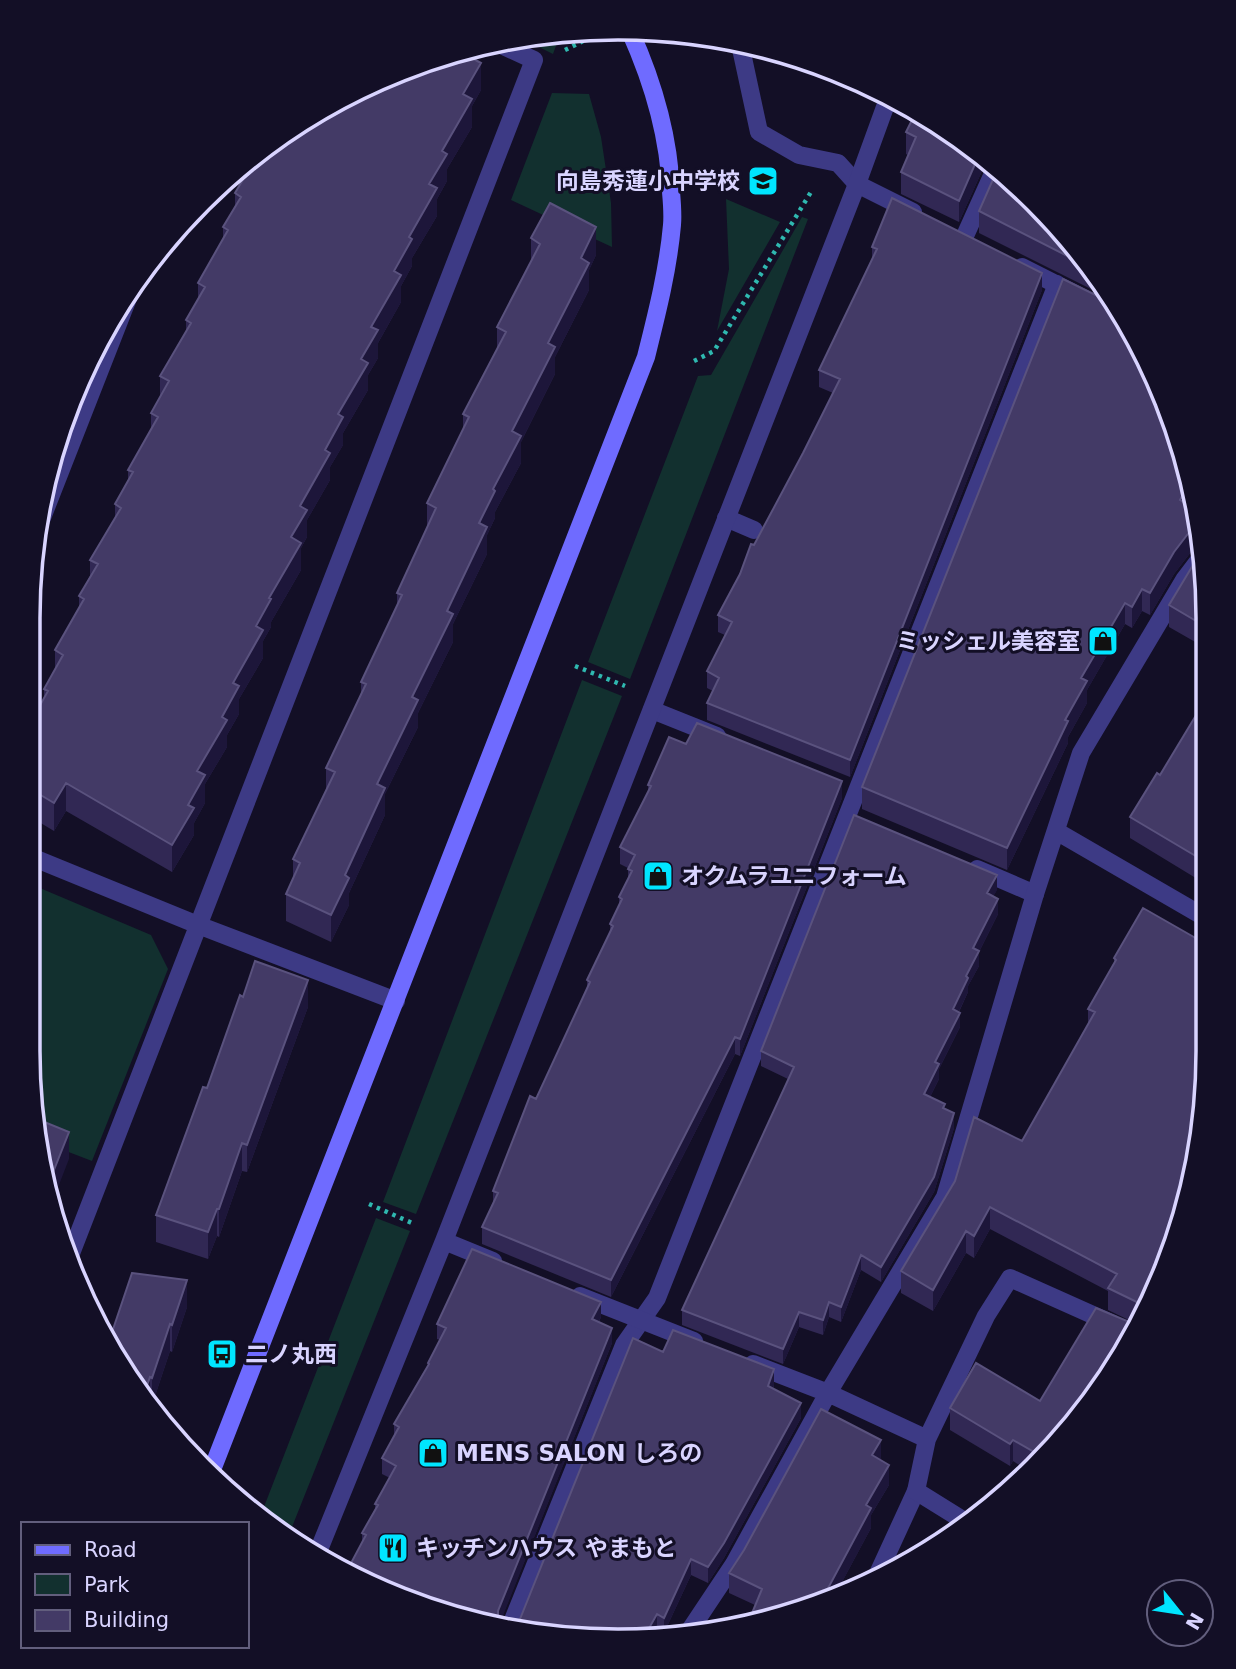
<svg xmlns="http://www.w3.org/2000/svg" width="1236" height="1669" font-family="'DejaVu Sans','Noto Sans JP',sans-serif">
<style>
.green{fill:#12302f}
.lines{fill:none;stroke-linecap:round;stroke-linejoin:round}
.path{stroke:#2fb8b0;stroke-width:4.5;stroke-dasharray:3.5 5;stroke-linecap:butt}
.lane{stroke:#3d3a85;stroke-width:18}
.street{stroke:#3d3a85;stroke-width:18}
.secondary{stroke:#6f6bff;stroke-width:18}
.wall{fill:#312854}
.shaded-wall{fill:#1d163a}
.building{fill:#433a66;stroke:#5a527e;stroke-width:2}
.labels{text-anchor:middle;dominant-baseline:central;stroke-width:6;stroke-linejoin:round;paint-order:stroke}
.poi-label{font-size:23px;font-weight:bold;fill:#d9d4ff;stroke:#130f26;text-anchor:start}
.rim{fill:none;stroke:#d9d4ff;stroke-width:3.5}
</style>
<rect width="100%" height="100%" fill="#130f26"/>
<path class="green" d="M561,32l-8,22 -30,-15z
M552,93l37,1 12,43 10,66 1,44 -101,-47z
M726,199l54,23 -63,109 12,-62z
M802,217l6,2 -178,460 -42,-17 110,-286 13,-1z
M582,680l40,16 -206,518 -33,-12z
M28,883l123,52 17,34 -76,192 -52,-20 -12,-90z
M376,1218l34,13 -120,301 -28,-20z"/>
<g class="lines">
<path class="path" d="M565,50l18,-9
M694,361l20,-10 97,-159
M575,666l50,20
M369,1204l43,19"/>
<path class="lane" d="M740,44l19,88 40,23 39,8 19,21
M964,238l32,-71
M726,518l28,12
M652,710l65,26
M977,869l58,25
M876,1578l40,-87
M509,1630l115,-285 33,-47 400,-1014"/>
<path class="street" d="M857,184l56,28
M1022,267l97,49
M38,528l96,-245
M1056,831l150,87
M29,856l169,69 198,76
M444,1241l49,20
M70,1256l464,-1196 -37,-17
M580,1296l114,45
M753,1364l75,29 99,46
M969,1524l-53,-33 11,-52 59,-123 24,-38 103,46
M318,1552l126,-311 413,-1057 32,-88
M688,1633l46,-69 94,-171 117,-196 90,-303 46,-141 103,-173 19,-25"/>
<path class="secondary" d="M210,1475l436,-1118c11,-44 22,-87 26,-132 1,-11 0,-22 -1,-33 -2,-56 -18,-110 -41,-161"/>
</g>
<path class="wall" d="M357,89l124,1 -9,16v21l-25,42v12l-10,18v17l-25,42v8l-11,20v16l-23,41v15l-10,17v15l-25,43v12l-13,22v13l-23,40v17l-6,11v22l-30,52v5l-8,14v17l-24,41v15l-12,21v12l-22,37v19l-11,20v12l-22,37 -106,-61 -12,20 -25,-15v-91l15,-26v-10l11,-19v-20l24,-43v-11l11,-20v-16l25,-42v-14l13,-23v-11l23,-41v-16l9,-16v-21l26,-44v-12l12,-20v-17l25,-44v-12l12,-20v-14l24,-43z
M917,110l71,51 -2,1 -27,60 -58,-28v-22l7,-17 -2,-1v-22z
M979,211l107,48 23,39 -130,-65z
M531,238l65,17 -7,15v20l-34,67v17l-34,68v21l-26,49v6l-8,17v19l-34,70v18l-35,71v14l-33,67v21l-36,78v12l-18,37 -45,-21v-27l7,-15v-20l33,-69v-22l35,-74v-12l36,-75v-14l30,-64v-26l36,-74v-15l34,-64v-23l34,-65z
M872,247l170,43 -192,487 -143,-57v-17l6,-12 -6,-3v-17l18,-36 -7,-3v-17l85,-162 30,-60 -14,-6v-17l53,-110z
M1189,505l5,4 9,35h-4l-5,4 -20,26 -24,41 -8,-4 -10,17 -7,-4 -38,66v13l-19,34v6l-61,127 -145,-61v-22z
M1203,552l1,95 -35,-20v-22z
M1204,702l1,168 -6,10 -69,-42v-21l30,-42z
M686,744l156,54 -102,258 -5,-2 -124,243 -129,-53v-17l11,-24v-12l94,-202v-9l23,-48v-8l9,-18v-9l9,-17v-12l-8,-4v-17l28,-55v-7z
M997,890l-4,6 5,18 -19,38v14l-11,20v6l-9,20 1,15 -21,42v10l-9,18 15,12 9,19 -20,64 -53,90 -20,-12 -20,52 -12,-5 -6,18 -24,-8 -16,37 -101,-39v-15l106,-231 -27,-13v-15z
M1206,944l-18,260 -59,142 -67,94 -33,31 -16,-10 -3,5 -60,-36v-22l90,-7 95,-78 -27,-13v-19l-118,-62 -16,29 -8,-5 -33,58 -32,-18v-22l121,-130 66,-117v-15l26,-46v-5z
M243,997l65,10 -61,165 -5,-1 -23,66 -2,-1 -9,23 -52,-17v-27l51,-127z
M187,1307l-15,45 -2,-1 -18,54 -45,-58z
M601,1317l-2,5 13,21 -112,279 5,3 10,-1 5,-5 143,-267 111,33 -1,4 28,29 -77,140 -16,25 -17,-8 -27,58 -7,-4 -6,10 -148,-9 -153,-59v-6l12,-23v-9l13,-24v-5l15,-26 -8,-4v-16l12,-21v-13l34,-58v-3l12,-23 -3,-1v-15z
M881,1460l8,25 -18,30v13l-36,67 -80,10 -26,-12v-20z"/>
<path class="shaded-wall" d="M481,63v27l-9,16v21l-25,42v12l-10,18v17l-25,42v8l-11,20v16l-23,41v15l-10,17v15l-25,43v12l-13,22v13l-23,40v17l-6,11v22l-30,52v5l-8,14v17l-24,41v15l-12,21v12l-22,37v19l-11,20v12l-22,37v-27l16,-40 9,-34 25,-54 11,-34 23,-57 13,-28 31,-92 25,-56 36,-91 10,-32 38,-90 54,-143z
M979,155l9,6 -2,1 -27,60v-21z
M596,227v28l-7,15v20l-34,67v17l-34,68v21l-26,49v6l-8,17v19l-34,70v18l-35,71v14l-33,67v21l-36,78v12l-18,37v-27l46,-131 70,-173 46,-122 19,-58 36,-88 33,-85z
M1042,273v17l-192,487v-17z
M1188,485l4,14 -12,23v-22z
M1198,523l1,21 -5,4 -20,26 -24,41v-22l24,-41 20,-26z
M1142,589v22l-10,17v-21z
M1125,603v21l-38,66v13l-19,34v6l-61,127v-22l58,-128 16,-42z
M842,781v17l-102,258v-17z
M66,783v28l-12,20v-28z
M1205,849v21l-6,10v-22z
M997,875v15l-10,18v-15z
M998,899v15l-19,38v14l-11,20v6l-15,32v-15l13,-33 7,-28z
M308,980v27l-61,165v-27z
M960,1013v14l-21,42v10l-15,30v-15l11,-32z
M735,1037v17l-124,243v-17z
M954,1113v15l-20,64 -53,90v-15z
M69,1132v27l-19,49 -2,-4 -2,-14z
M242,1143v28l-23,66v-28z
M990,1207v22l-16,29v-22z
M217,1209v27l-9,23v-27z
M966,1231v22l-33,58v-21z
M861,1255v15l-20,52v-15z
M187,1280v27l-15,45v-27z
M601,1302v15l-9,17v-15z
M829,1302v15l-6,18v-15z
M799,1312v15l-16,37v-15z
M170,1324v27l-18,54v-27z
M612,1328v15l-114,285v-17z
M774,1369v16l-6,16v-15z
M150,1377v25l-6,-8z
M801,1403v15l-77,140 -16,25v-16z
M881,1440v20l-9,-5z
M1013,1440v21l-3,5v-22z
M889,1465v20l-18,30v13l-38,71 -7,-7 40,-87z
M691,1559v16l-27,58v-15z
M657,1614v15l-6,10h-8z"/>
<path class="building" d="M459,51l22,12 -18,31 9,5 -30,52 5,3 -18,30 8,4 -28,49 3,2 -18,32 7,4 -30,52 7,3 -17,29 7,4 -30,51 5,3 -18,33 5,3 -30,53 7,4 -16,27 10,6 -32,55 2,1 -15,27 7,4 -30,53 6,3 -17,31 5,3 -30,51 8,4 -17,30 6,3 -22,37 -106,-62 -12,20 -25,-15v-63l19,-34 -4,-2 19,-34 -8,-5 29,-51 -5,-3 19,-32 -8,-4 31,-52 -6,-4 18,-32 -5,-2 30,-53 -7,-4 18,-32 -9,-5 31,-53 -5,-3 19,-33 -7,-4 30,-53 -5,-3 18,-30 -6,-4 26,-44 96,-60z
M917,110l62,45 -20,46 -58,-29 15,-35 -10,-5z
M998,168l9,7 79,84 5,9 -112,-57z
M892,198l150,75 -192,487 -143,-57 12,-25 -12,-7 25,-49 -14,-7 22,-41 11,-30 3,1 49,-92 37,-74 -21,-9 58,-121 -5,-2z
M550,203l46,24 -15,31 8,5 -41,80 7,4 -43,84 9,5 -28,53 2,2 -16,32 8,4 -40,84 6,3 -41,83 6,3 -41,84 8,4 -40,87 4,3 -18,37 -45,-21 14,-31 -7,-4 42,-87 -9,-4 40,-84 -5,-2 41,-87 -5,-2 39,-85 -9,-5 42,-86 -6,-3 43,-82 -9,-5 43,-83 -9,-6z
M1063,279l49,24 51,90 25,92 -8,15 14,9 4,14 -4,3 -20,26 -24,41 -8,-4 -10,18 -7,-4 -44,75 6,3 -22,39 3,1 -61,127 -145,-61z
M1203,552v73l-34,-20 24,-40z
M1204,702l1,147 -6,9 -69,-41 27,-44 3,2z
M697,723l145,58 -102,258 -5,-2 -124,243 -129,-53 16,-34 -5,-2 37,-95 6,3 54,-117 -3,-2 26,-54 -3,-2 12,-25 -3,-2 13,-26 -4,-2 7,-14 -15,-8 31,-61 -3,-1 21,-48 17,7z
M854,815l143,60 -10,18 11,6 -25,49 6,3 -13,25 2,2 -15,31 7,4 -25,49 4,2 -15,30 21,10 -2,4 11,5 -20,64 -53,90 -20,-12 -20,52 -12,-5 -6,18 -24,-8 -16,37 -101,-39 112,-243 -33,-16z
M1143,908l63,36 1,146 -19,114 -44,105 -1,-4 -35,-17 9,-14 -127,-67 -16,29 -8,-5 -33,59 -32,-19 54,-90 19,-64 48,24 73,-129 -7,-3 28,-49 -2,-2z
M255,961l53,19 -61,165 -5,-2 -23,66h-2l-9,23 -52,-17 47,-128 4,1 33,-93 3,2z
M37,1119l32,13 -23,58z
M472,1249l129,53 -9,17 20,9 -114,283v5l2,5 5,4 10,-1 5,-5 113,-281 30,14 10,-22 101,39 -6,17 33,17 -77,140 -16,24 -17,-8 -27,59 -7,-4 -14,25 -140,-9 -146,-50 -9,-6 4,-8 -2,-1 16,-30 -4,-2 16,-28 -3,-1 21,-38 -14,-8 17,-31 -5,-3 35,-60 -1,-1 18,-35 -9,-4z
M132,1273l55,7 -15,45 -2,-1 -18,54 -2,-1 -6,17 -37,-47z
M1096,1308l38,16 5,-2 -10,24 -67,94 -19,17 -30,-17 -3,4 -60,-36 26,-45 64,38z
M821,1409l60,31 -9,15 17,10 -23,40 5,3 -45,84 13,5 -89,21 12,-29 -33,-16 15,-23z"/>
<defs>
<g id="school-square" transform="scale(1.575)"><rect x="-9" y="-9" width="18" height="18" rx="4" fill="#00e5ff" stroke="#130f26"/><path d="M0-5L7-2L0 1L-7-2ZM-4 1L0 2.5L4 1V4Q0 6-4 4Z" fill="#111"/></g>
<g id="shop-square" transform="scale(1.575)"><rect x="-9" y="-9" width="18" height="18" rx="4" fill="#00e5ff" stroke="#130f26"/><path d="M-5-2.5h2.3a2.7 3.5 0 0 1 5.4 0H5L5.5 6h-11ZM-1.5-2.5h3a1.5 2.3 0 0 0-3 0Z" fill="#111"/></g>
<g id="bus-square" transform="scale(1.575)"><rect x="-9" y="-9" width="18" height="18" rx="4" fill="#00e5ff" stroke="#130f26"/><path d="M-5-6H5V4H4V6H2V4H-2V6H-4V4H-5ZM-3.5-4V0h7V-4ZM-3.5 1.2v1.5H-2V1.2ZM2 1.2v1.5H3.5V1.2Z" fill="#111"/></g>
<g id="restaurant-square" transform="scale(1.575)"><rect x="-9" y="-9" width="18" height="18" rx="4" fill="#00e5ff" stroke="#130f26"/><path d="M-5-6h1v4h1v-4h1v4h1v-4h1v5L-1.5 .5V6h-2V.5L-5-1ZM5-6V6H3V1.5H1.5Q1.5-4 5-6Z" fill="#111"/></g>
</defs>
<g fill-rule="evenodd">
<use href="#school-square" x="763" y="181"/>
<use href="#shop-square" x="1103" y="641"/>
<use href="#shop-square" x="658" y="876"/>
<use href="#bus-square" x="222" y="1354"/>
<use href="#shop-square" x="433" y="1453"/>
<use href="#restaurant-square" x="393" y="1548"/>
</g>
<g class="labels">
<g class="poi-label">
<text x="740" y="181" text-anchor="end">向島秀蓮小中学校</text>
<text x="1080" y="641" text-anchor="end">ミッシェル美容室</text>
<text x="681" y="876">オクムラユニフォーム</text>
<text x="245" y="1354">二ノ丸西</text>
<text x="456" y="1453">MENS SALON しろの</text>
<text x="416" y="1548">キッチンハウス やまもと</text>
</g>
</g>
<path d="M0 0H1236V1669H0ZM618 40H618A578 578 0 0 1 1196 618V1051A578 578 0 0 1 618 1629H618A578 578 0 0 1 40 1051V618A578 578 0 0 1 618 40Z" fill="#130f26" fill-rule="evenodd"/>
<path class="rim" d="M618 40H618A578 578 0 0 1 1196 618V1051A578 578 0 0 1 618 1629H618A578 578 0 0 1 40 1051V618A578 578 0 0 1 618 40Z"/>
<rect x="21" y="1522" width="228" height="126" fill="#130f26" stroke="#625e7d" stroke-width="2"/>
<rect x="35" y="1545" width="35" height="10" fill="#6f6bff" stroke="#625e7d" stroke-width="2"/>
<text x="84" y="1557" font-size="21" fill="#d9d4ff">Road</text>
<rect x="35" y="1574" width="35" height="21" fill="#12302f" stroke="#625e7d" stroke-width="2"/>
<text x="84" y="1592" font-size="21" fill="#d9d4ff">Park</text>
<rect x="35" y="1610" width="35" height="21" fill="#433a66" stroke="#625e7d" stroke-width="2"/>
<text x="84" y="1627" font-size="21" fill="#d9d4ff">Building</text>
<g transform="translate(1180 1613) rotate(120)"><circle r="33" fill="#130f26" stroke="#625e7d" stroke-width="2"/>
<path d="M0-5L12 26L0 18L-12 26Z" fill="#00e5ff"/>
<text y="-10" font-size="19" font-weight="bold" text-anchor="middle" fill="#d9d4ff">N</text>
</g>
</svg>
